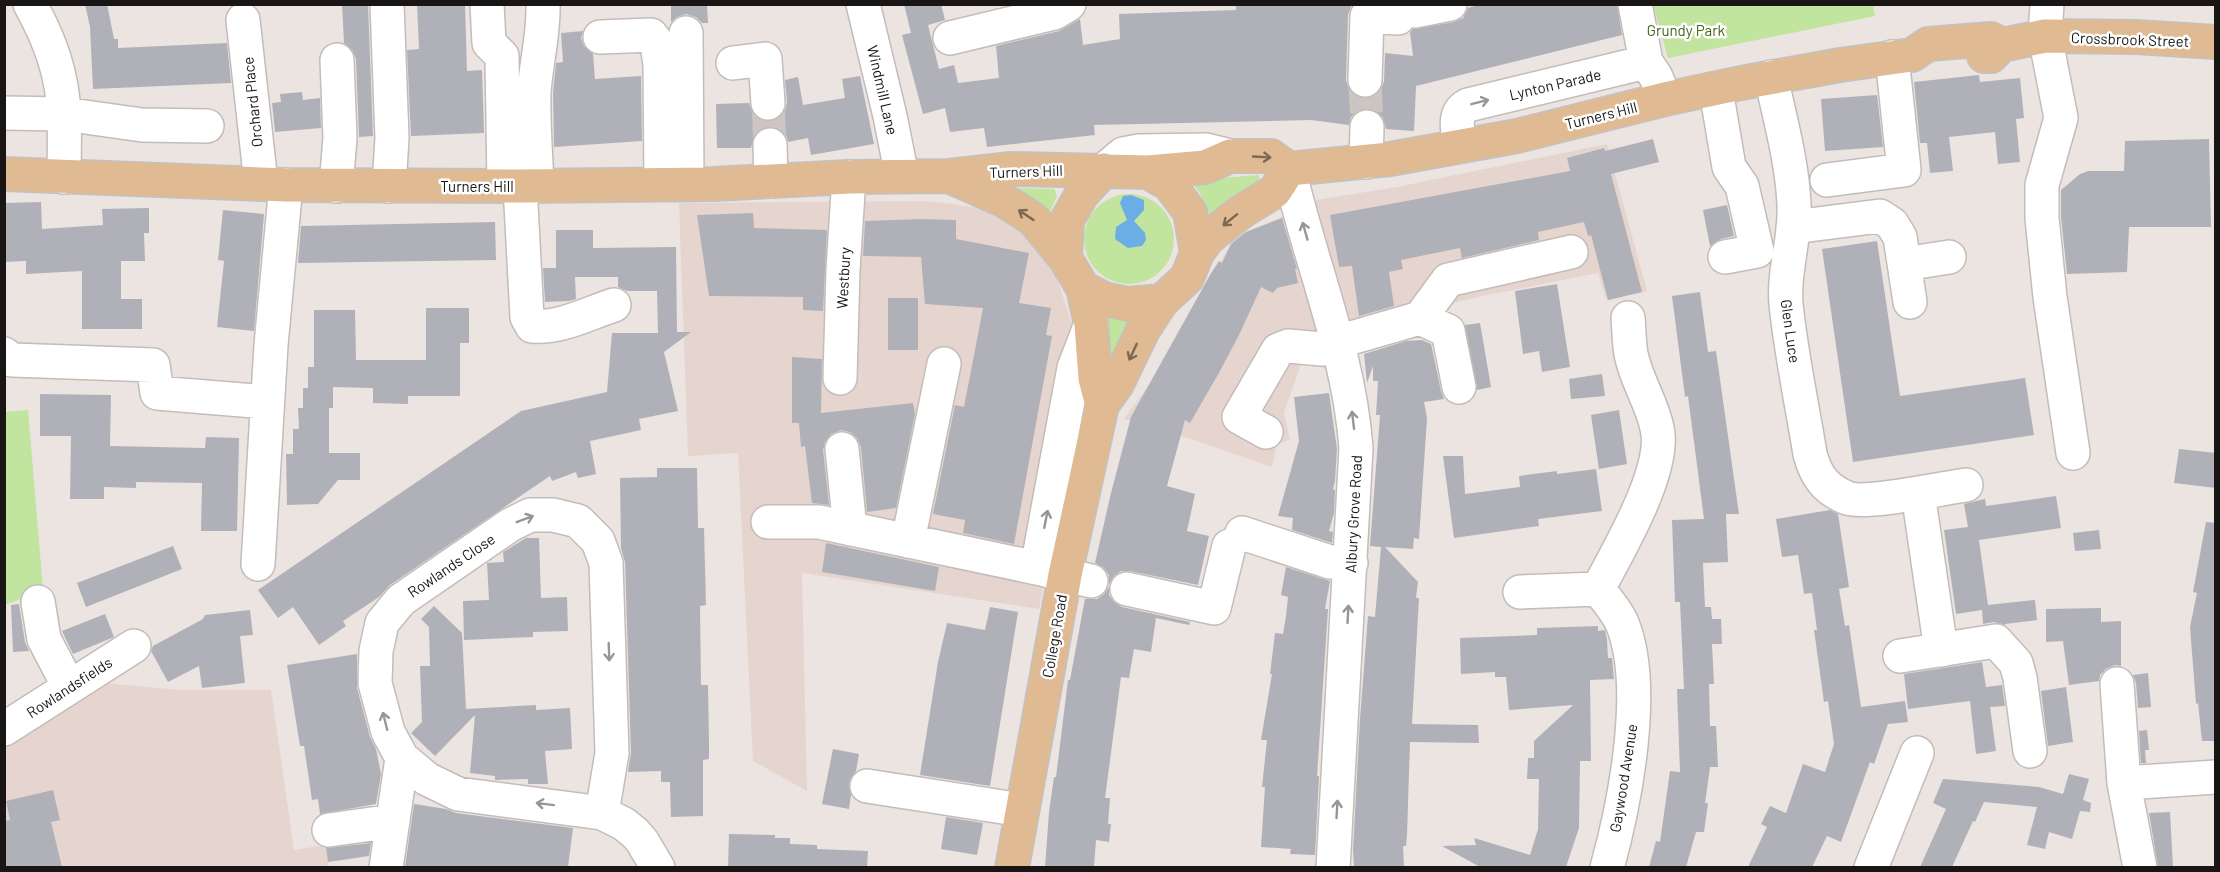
<svg xmlns="http://www.w3.org/2000/svg" width="2220" height="872" font-family="Barlow,sans-serif">
<style>
.built{fill:#e5d5ce}
.green{fill:#c1e49e}
.water{fill:#6bade5}
.building{fill:#b0b1b8}
.lines{fill:none;stroke-linecap:round;stroke-linejoin:round}
.minor-tunnel{stroke:#ccc5c1;stroke-width:33;stroke-dasharray:33 16;stroke-linecap:butt}
.minor-casing{stroke:#c4bcb9;stroke-width:36}
.major-casing{stroke:#c3c2c2;stroke-width:36}
.minor{stroke:#fff;stroke-width:33}
.major{stroke:#dfba92;stroke-width:33}
.oneway{stroke:#979695}
.oneway2{stroke:#7c6853}
.labels{text-anchor:middle;dominant-baseline:central;stroke-width:5;stroke-linejoin:round;paint-order:stroke}
.park-label{font-size:15px;fill:#426316;stroke:#fff}
.street-label{font-size:15px;fill:#181514;stroke:#fff}
</style>
<rect width="100%" height="100%" fill="#ece4e0"/>
<path class="built" d="M1607,144l40,147 -40,10 -9,-28 -115,23 -135,31 -33,-119 1,-8 81,-13z
M928,201l53,7 50,31 24,33 19,58 4,65 -39,214 -237,-36 5,218 -54,-30 -15,-308 -50,3 -9,-253z
M1285,216l47,155 -30,-10 -18,52 6,27 -13,4 -5,23 -81,-28 -67,-20 29,-40 79,-137 13,-10z
M94,682l86,8h91l23,160 31,-5 4,22 -324,1v-130z"/>
<path class="green" d="M1653,5h220l2,11 -207,42z
M1259,175l1,7c-19,10 -36,20 -50,36l-9,-23 -7,-10 -1,-5z
M1018,188l36,1 3,7 -7,16 -4,4 -29,-22z
M1084 239a45 45 0 1 1 90 0a45 45 0 1 1-90 0Z
M1107,314l24,5 -20,47 -7,-46z
M28,410l15,180 -38,15v-193z"/>
<path class="water" d="M1131,195l13,5v10l-10,11 11,12 1,7 -4,6 -14,2 -13,-9 1,-12 11,-7 -7,-17 3,-7z"/>
<path class="building" d="M85,4h22l7,35h4v9l109,-5 4,40 -138,6 -3,-62z
M342,4h26l5,132 -14,1 -3,-78 -4,-9 -8,-7z
M417,4h48l2,67 15,-1 2,63 -73,3 -4,-86 12,-1z
M671,4h36l1,19h-6l-6,-6 -10,-3 -9,3 -6,5z
M904,4h37l4,16 -17,5 11,44 15,-4 4,18 41,-5 -3,-32 63,-15 21,-12 3,26 37,-6 -1,-25 117,-4v-6l115,2 -3,9 -2,65 3,9 7,7 8,3 9,-2 8,-8 3,-8 1,-28 28,3 -3,-24 3,-3 41,-7 9,-4 5,-10 14,-4h135l5,31 -206,51 -2,45 -28,-2 -3,-11 -7,-7 -9,-3 -9,3 -7,6 -2,8 -38,-5 -217,5 1,10 -108,12 -3,-19 -34,4 -5,-24 -22,6 -21,-79 9,-2z
M583,31l-2,7 3,8 9,8 2,25 46,-3 1,65 -88,6 -1,-54 3,-30 7,-1 -2,-29z
M1979,75l1,7 40,-4 4,40 -8,1 4,43 -22,2 -3,-32 -46,5 4,34 -23,2 -3,-30h-7l-6,-61z
M860,76l14,68 -63,11 -3,-17 -20,4 -2,-7 -7,-6 -9,-3 -9,3 -7,7 -3,12h-34l-1,-44 33,-1 4,11 7,6 10,2 9,-4 6,-7 2,-9 -2,-22 13,-3 5,28 42,-7 -3,-19z
M302,92l1,8 17,-2 1,30 -46,4 -3,-29 9,-1 -1,-8z
M1877,95l6,52 -58,4 -4,-52z
M1653,139l6,23 -48,12 31,118 -34,8 -17,-65 -3,1 -4,-14 -46,10 1,8 -77,18 -2,-10 -59,12 2,9 -14,3 5,34 -35,10 -7,-50 -13,1 -9,-52 240,-44 -3,-13 37,-10 1,3z
M2209,139l2,88h-82l-2,45 -60,2 -6,-57v-27l19,-16 8,-3h36l1,-30z
M41,202l1,27 61,-4 -1,-16 47,-1v25h-5l1,28h-24v38h21v30h-60v-58l-56,3v-13l-22,1v-59z
M1727,205l7,31 -13,3 -11,7 -7,-36z
M223,210l41,4 -10,117 -37,-4 7,-66 -6,-1z
M753,213l1,15 73,2 -4,81 -20,-1v-13l-94,-1 -12,-81z
M1282,218l15,51h-2l3,14 -21,5 -4,5 -12,-6 -22,48 -19,36 -30,52 -5,-3 -18,66 28,8 -8,37 22,5 -11,49 -68,-14h-9l-7,5 -5,8v-9l-5,-7 -9,-5 16,-70 20,-76 79,-142 9,-14 3,2 9,-19 15,-12z
M922,219l34,1v19l73,14 -10,50 32,5 -5,27 6,1 -38,208 -51,-11 2,-13 -32,-6 22,-109 9,2 19,-99 -58,-4 -4,-47 -58,-1 2,-35z
M495,222l1,38 -198,3 3,-37z
M556,230h37v18l83,-1 1,85h14l-27,20 14,59 -39,8 2,11 -51,11 6,33 -18,4 -2,-6 -24,9 -2,-5 -160,109 -11,12 -36,24 3,5 -27,19 -26,-38 -15,11 -20,-28 263,-179 86,-19 5,-59h46l-1,-42h-30l-9,-4v-10h-43l1,22 -7,2 -24,1 -2,-34h13z
M1877,241l23,155 125,-18 9,57 -181,27 -31,-213z
M1557,284l13,83 -28,5 -3,-21 -16,3 -8,-63z
M1700,292l8,60 8,-1 23,163h-13l2,48 -25,1 2,44h6l1,12h9l1,25h-10l2,40h-5l1,42h6l2,41h-8l-5,36h3l-4,29h-8l-10,35h-37l7,-26 4,1 10,-71 10,1 -3,-83h7l-4,-87h-5l-3,-82 32,-1 -16,-123 -3,1 -13,-101z
M888,298h30v52h-30z
M426,308h43v35h-9v53h-52v8l-35,-1v-15l-40,-1v21h-4v45h31v27h-22l-20,24 -31,1 -1,-51h7v-25h6l-1,-21h5v-20h5v-21h6v-57h41l1,50h70z
M1480,323l11,64 -14,3 -12,-65z
M1422,340l9,4 10,47 3,8 -20,3 3,16 -8,121 -5,-1 -1,11 -28,-2 33,35 -2,16h3l-7,126 66,1 1,18 -69,-1 -3,93 -1,11h-3l1,21h-50l-1,-17 7,-131 8,-103 7,1 6,-70 -11,-1 10,-131h-4l2,-34h-5v-15l-6,17 -3,-29 42,-13z
M792,357l30,2 -1,54 92,-10 2,11 -19,94 -29,4 -6,-65 -4,-9 -7,-6 -9,-2 -10,4 -6,8 -2,8 6,55 -17,-2 -7,-57 -4,1 -2,-24h-7z
M1602,374l3,22 -34,3 -2,-20z
M1329,393l8,56 -2,32 -2,8 2,1 -1,23 -5,18 4,1 -1,11 -40,-13 1,-12 -15,-2 21,-75 -5,-44z
M40,394l71,1 -1,51 95,2 1,-11 33,1 -2,93h-36l1,-48 -66,-1v6l-32,-1v12h-34l1,-63h-31z
M1619,410l8,54 -28,5 -8,-54z
M2179,449l37,4v35l-42,-5z
M1443,456h20l2,38 55,-7 -1,-11 38,-5v3l39,-5 6,42 -64,8 1,7 -85,12z
M657,468h40l1,60h6l2,77 -6,1 1,79h7l1,55v19l-6,1v56l-32,1 -1,-35h-9v-11l-33,1 3,-20 -6,-190 -4,-14 -1,-70 37,-1z
M2056,496l5,32 -82,12 9,65 47,-5 2,20 -32,4v1l-11,-3 -11,2 -1,-14 -26,4 -12,-84 24,-3 -4,-23 21,-5 1,7z
M1830,510l8,4 11,73 -10,2 6,37 4,-1 12,82 44,-6 3,21 -20,2 -14,40 -4,-2 -29,80 -14,-6 -15,31h-64l19,-40 -6,-3 9,-18 16,7 17,-49 22,8 9,-28 -6,-43 -4,1 -10,-72h3l-5,-37 -8,1 -6,-39 -16,2 -6,-38z
M2206,522l10,1v218h-14l-4,-38 -2,1 -6,-77 7,-34 -4,-1z
M2099,530l2,19 -26,2 -2,-18z
M526,538h13l2,60 26,-1 1,34 -35,1v5l-69,3 -1,-39 26,-1 -2,-37 17,-1 -1,-10z
M826,543l113,24 -4,24 -113,-19z
M173,546l9,23 -96,38 -9,-24z
M1286,567l44,14 -5,28h3l-11,167h2l-4,79 -25,-1 1,-5 -30,-2 4,-60h-3l5,-47h-6l11,-66h-2l5,-41 8,1 3,-18 2,-19 -7,-2z
M1109,587v8l5,7 8,5 68,15 -1,3 -33,-7 -5,34 -17,-3 -5,29 -8,-1 -16,121h5l-2,26h3l-2,18 -13,-2 -2,27h-49l4,-55 5,-35h2l12,-97h2l14,-76 1,-5h12l7,-5z
M19,604l6,38 4,9 -16,1 -2,-47z
M434,606l28,27 4,76 70,-4v5l34,-2 2,41 -27,2 3,33h-20v-5l-33,1v-4l-25,-3 5,-58 -40,41 -24,-23 11,-11 -2,-56h10l-1,-39 -8,-8z
M990,607l28,5 -28,174 -70,-11 18,-113 9,-39 38,7z
M2101,608v14l20,-1v45l-6,-1 -9,4 -6,6 -1,6 -30,4 -6,-44 -17,1v-33z
M250,610l3,25 -13,1 5,47 -43,5 -3,-22 -31,16 -17,-31 2,-5 50,-27 2,-4z
M105,614l9,23 -41,17 -11,-23z
M1598,626v5l7,-1 2,10 1,18h4l2,21 -24,1 1,81h-11l-1,67 -13,39h-86l-38,-21 34,-1 -2,-7 56,17 8,-26 1,-50h-12l1,-21h6v-17l39,-36 -64,5 -3,-33h-11v-5l-34,2 -1,-36 77,-3v-7z
M357,654v34l13,49 6,12 5,25 -5,30 -56,10 -2,-15 -6,1 -8,-54h-4l-13,-81z
M1982,662l4,25 16,-2 3,21 -15,1 6,44 -20,3 -6,-53 -62,8 -4,-35z
M2148,673l3,34 -13,1 -2,-25 -3,-8z
M2066,687l7,55 -25,4 -7,-55z
M2147,730l2,20h-4l1,13h-5l-2,-32z
M833,749l26,5 -3,17 -7,12 2,12 -2,14 -27,-5z
M2069,774l20,5 -6,21 8,3 -1,9 -10,-1 -8,28 -23,-7 -4,17 -18,-4 10,-38 -53,-5 -9,20 -2,-1 -21,46h-32l26,-58 -13,-6 10,-24 96,8 24,7z
M53,790l7,30 -9,2 11,45h-58v-46l6,-1 -4,-19z
M414,804l32,5 10,4 117,15 -5,39h-163z
M2170,812l3,55h-15l-9,-54z
M946,817l37,6 -6,32 -36,-6z
M729,834l46,1v3h15v6l27,1v4l51,2 -1,16h-139z
M371,843l-2,13 -41,6 -2,-14z"/>
<g class="lines">
<path class="minor-tunnel" d="M1365,80l2,47
M768,103l2,42"/>
<g class="minor-casing">
<path id="minor" d="M30,4c20,36 33,71 34,112 1,20 0,40 0,61
M387,4l5,134 -3,48
M487,4l2,39 13,13 2,130
M863,4l27,112 12,60
M1635,4l11,58
M2047,4l-2,32 16,82 -19,67v33l8,79 23,156
M1415,11l35,-7
M243,20l18,163
M686,33l1,150
M600,37l51,-2 6,8 3,22 1,118
M950,38l104,-25 15,-9
M733,63l32,-4 3,44
M1771,77c9,42 21,84 23,127 2,34 -11,66 -8,100 5,50 16,100 24,150 6,22 15,35 37,44 18,7 97,-10 119,-13
M1365,80l2,-64 31,2
M1716,90l13,77 13,19 15,65 -32,6
M4,113l60,1 78,11 65,1
M770,145l1,36
M1460,146c-2,-15 -8,-33 8,-41l178,-43 10,15 9,22
M1366,162l1,-35
M1289,169c21,93 60,183 67,279l-23,420
M1104,170l19,-16 16,-3 67,-1 24,6
M1827,180l77,-10 -12,-113
M336,186l4,-48 -3,-78
M520,186l7,131 5,9c27,3 57,-13 82,-21
M537,186c-1,-31 -4,-63 -3,-94 2,-29 10,-58 9,-88
M1793,227l87,-11 12,8 8,13 10,65
M1905,264l44,-7
M1420,318l28,13 11,56
M1091,324l-17,44 -37,200 54,13
M4,354l8,6 141,5 4,28 110,9
M840,378l3,-108 6,-93
M1266,432l-27,-15 39,-67 10,-4 34,3 15,-7 83,-24 28,-38 123,-28
M842,449l8,80
M1918,493l23,157
M768,522h51l218,46
M1242,533l88,29 21,1
M908,541l36,-177
M258,564l13,-219 15,-160
M1127,589l87,19 15,-62
M1520,592l78,-3
M38,602l6,37 25,48
M1900,656l96,-15 20,22 4,15 10,73
M2117,684l7,99 16,85
M4,729l130,-83
M2124,783l92,-6
M867,786l155,24
M602,813l10,-60 -6,-190 -8,-22 -20,-20 -25,-6h-23l-20,10 -109,75 -19,23 -6,28 -1,32 13,49 14,26 25,21 31,15 144,19 22,11 11,9 7,8 16,27
M329,830l64,-9
M386,868l16,-110
M1607,868c18,-65 41,-182 15,-245 -6,-13 -15,-23 -24,-34 20,-38 69,-120 59,-161 -5,-25 -21,-48 -26,-74 -2,-11 -2,-24 -3,-36
M1871,868l46,-115"/>
</g>
<g class="major-casing">
<path id="major" d="M1984,56h7l11,-11 43,-9 91,1 80,5
M1104,170l-22,24 -15,26 -2,38 18,30 21,11 24,5 34,-3
M4,174l282,11 234,1 193,-2 136,-7 100,-1 62,-7 137,3 57,-5 25,-11h41l18,13 101,-10 127,-23 148,-37 76,-16 99,-18 72,-10 16,-11 63,-5 11,6
M949,176l54,24 30,19 32,39
M1197,253l11,-15 33,-26 34,-21 14,-22
M1083,288l8,36 4,54 7,27
M1012,868l53,-293 37,-170 15,-21 26,-54 19,-29 25,-23 10,-25 -7,-41 -21,-28 -21,-12"/>
</g>
<use href="#minor" class="minor"/>
<use href="#major" class="major"/>
</g>
<defs><path id="oneway-shaft" d="M-6 0H5M1.5-3L5.5 0L1.5 3" fill="none" stroke-width="1.6" stroke-linecap="round" stroke-linejoin="round" transform="scale(1.5)"/></defs>
<g class="oneway">
<use href="#oneway-shaft" transform="translate(1480 102) rotate(-14)"/>
<use href="#oneway-shaft" transform="translate(1305 231) rotate(-106)"/>
<use href="#oneway-shaft" transform="translate(1353 420) rotate(-97)"/>
<use href="#oneway-shaft" transform="translate(525 519) rotate(-20)"/>
<use href="#oneway-shaft" transform="translate(1046 519) rotate(-79)"/>
<use href="#oneway-shaft" transform="translate(1348 614) rotate(-87)"/>
<use href="#oneway-shaft" transform="translate(609 652) rotate(88)"/>
<use href="#oneway-shaft" transform="translate(385 721) rotate(-104)"/>
<use href="#oneway-shaft" transform="translate(545 804) rotate(-173)"/>
<use href="#oneway-shaft" transform="translate(1337 809) rotate(-87)"/>
</g>
<g class="oneway2">
<use href="#oneway-shaft" transform="translate(1262 157) rotate(3)"/>
<use href="#oneway-shaft" transform="translate(1026 215) rotate(-146)"/>
<use href="#oneway-shaft" transform="translate(1230 220) rotate(141)"/>
<use href="#oneway-shaft" transform="translate(1133 352) rotate(115)"/>
</g>
<g class="labels">
<g class="park-label">
<text x="1686" y="30">Grundy Park</text>
</g>
<g class="street-label">
<text transform="translate(2130 39) rotate(2)">Crossbrook Street</text>
<text transform="translate(1555 84) rotate(-13)">Lynton Parade</text>
<text transform="translate(883 90) rotate(77)">Windmill Lane</text>
<text transform="translate(252 102) rotate(-96)">Orchard Place</text>
<text transform="translate(1601 115) rotate(-14)">Turners Hill</text>
<text transform="translate(1026 171) rotate(-2)">Turners Hill</text>
<text x="477" y="186">Turners Hill</text>
<text transform="translate(843 278) rotate(-87)">Westbury</text>
<text transform="translate(1791 331) rotate(82)">Glen Luce</text>
<text transform="translate(1353 514) rotate(-87)">Albury Grove Road</text>
<text transform="translate(451 565) rotate(-34)">Rowlands Close</text>
<text transform="translate(1054 636) rotate(-80)">College Road</text>
<text transform="translate(69 687) rotate(-33)">Rowlandsfields</text>
<text transform="translate(1623 778) rotate(-81)">Gaywood Avenue</text>
</g>
</g>
<rect width="2220" height="872" fill="none" stroke="#181514" stroke-width="12"/>
</svg>
